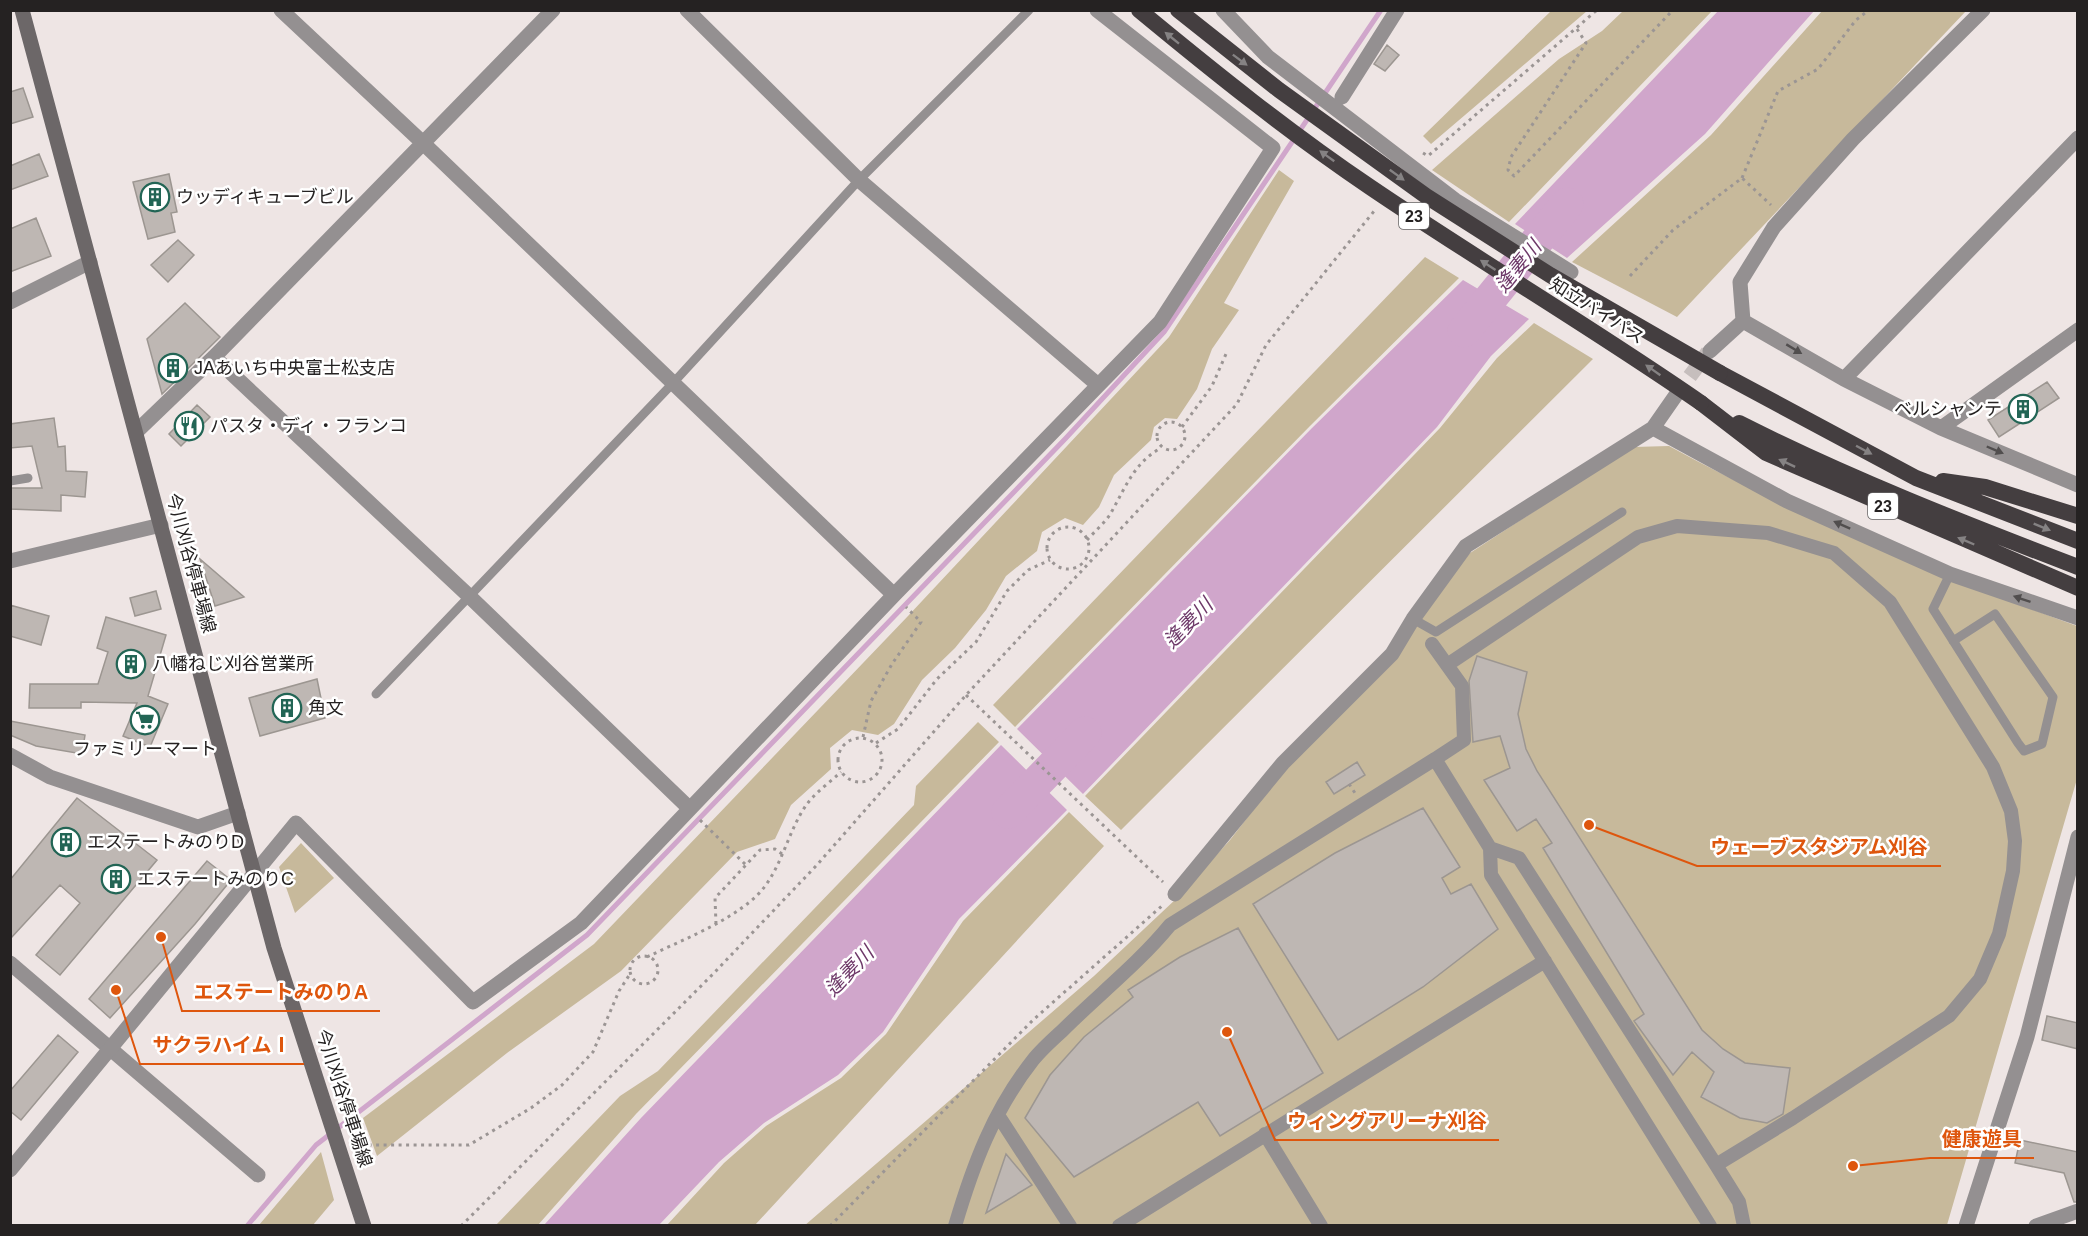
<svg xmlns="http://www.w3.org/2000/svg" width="2088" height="1236" font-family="Helvetica,'Noto Sans JP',sans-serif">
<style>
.green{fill:#c7b99b}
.water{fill:#d0a6cb}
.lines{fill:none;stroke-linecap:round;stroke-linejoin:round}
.stream{stroke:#d0a6cb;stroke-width:5}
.river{stroke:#d0a6cb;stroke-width:33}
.building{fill:#beb7b3;stroke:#9c9691;stroke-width:1.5}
.minor-tunnel{stroke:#c6bebd;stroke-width:15;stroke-dasharray:15 8;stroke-linecap:butt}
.path{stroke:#9b9594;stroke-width:3;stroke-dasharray:3 4.5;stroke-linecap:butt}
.service{stroke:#949091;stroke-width:9}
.pedestrian{stroke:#949091;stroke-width:14}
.minor{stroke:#949091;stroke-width:15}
.tertiary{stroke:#949091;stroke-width:15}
.secondary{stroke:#6c6768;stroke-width:15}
.trunk{stroke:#443e40;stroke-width:16}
.trunk-bridge{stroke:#443e40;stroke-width:16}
.oneway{fill:#858283}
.oneway2{fill:#514e4e}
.labels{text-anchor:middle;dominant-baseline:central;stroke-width:5;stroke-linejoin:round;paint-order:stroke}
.shield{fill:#fff;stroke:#666464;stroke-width:1.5}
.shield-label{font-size:16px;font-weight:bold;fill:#252222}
.poi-label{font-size:18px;fill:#252222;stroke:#fff;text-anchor:start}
.street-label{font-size:18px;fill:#252222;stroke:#fff}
.water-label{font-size:20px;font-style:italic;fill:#6e3969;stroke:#fff}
.leader{fill:none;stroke:#de560d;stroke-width:2}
.callout-dot{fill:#de560d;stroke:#fff;stroke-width:2}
.callout-label{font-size:20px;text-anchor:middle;font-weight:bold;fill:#de560d;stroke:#fff;stroke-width:5;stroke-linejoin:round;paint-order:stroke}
</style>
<rect width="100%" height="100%" fill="#eee5e4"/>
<path class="green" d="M1551,11h36l-156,133 -8,-8z
M1623,11h89l-203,211 -77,-52 127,-111 43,-28z
M1822,11h144l-289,306 -105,-55 139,-127z
M1279,170l15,11 -70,122 15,7 -27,39 -15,40 -20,30 -12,-1 -11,9 -3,13 -37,35 -15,32 -16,18 -18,-7 -23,14 -5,19 -31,25 -20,34 -31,38 -33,32 -28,44 -16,11 -26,-5 -22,18 1,21 -40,36 -16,34 -38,13 -116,119 -114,82 -130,103 -14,-38 231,-174 314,-328 261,-279z
M1425,257l34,21 -149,148 -295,301 -22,-22z
M1534,323l59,36 -472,471 -36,-34 355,-368 57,-70z
M1669,446c131,71 269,129 408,180v153l-130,446 -1143,1 290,-250 83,-78 53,-58 55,-71 185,-216 163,-106z
M978,722l21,20 -363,372 -98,111h-42l124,-129 38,-25 256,-266 2,-19z
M1069,812l35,34 -349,379h-88l57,-62 42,-37 75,-48 45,-44 77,-113z
M301,843l33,35 -39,35 -16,-46z
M321,1152l13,48 -21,25h-54z"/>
<path class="water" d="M1719,10l95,1 -109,123 -138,124 -52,-34z
M1463,280l66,39 -38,37 -54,71 -354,367 -66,-65 295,-301z
M1001,745l66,65 -108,109 -76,113 -45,43 -74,48 -45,39 -60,63h-115l97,-107z"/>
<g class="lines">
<path class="stream" d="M247,1226l69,-81 271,-210 479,-497 98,-106 217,-322"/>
<path class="river" d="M1464,331l103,-127
M1008,812l77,-79"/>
</g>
<path class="building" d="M1387,45l12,10 -14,16 -11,-7z
M23,88l10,29 -23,7v-32z
M39,154l9,22 -38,14v-24z
M169,174l8,38 -6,1 4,19 -27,7 -15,-57z
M36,218l15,38 -41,16v-43z
M178,240l16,15 -26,27 -17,-17z
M185,303l35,34 -58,57 -15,-55z
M2047,382l12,16 -60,39 -11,-17z
M197,405l13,12 -29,29 -12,-12z
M54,418l4,29 7,-1 1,25 21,1 -2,25 -24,-2v16l-51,-2v-21h32l-10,-42 -22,2v-24z
M200,559l44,38 -29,9z
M156,591l5,18 -26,7 -5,-18z
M10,605l39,11 -8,29 -31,-9z
M106,617l60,18 -18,61 20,8 -18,43 -27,-11 14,-33 -56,-1v6h-52l1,-24h68l10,-32 -11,-4z
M1477,656l50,16 -9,42 8,35 11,22 165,259 21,19 22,14 45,5 -7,46 -16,9 -27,-5 -39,-21 13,-25 -22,-20 -19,23 -39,-54 10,-7 -101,-166 9,-5 -16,-24 -19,12 -33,-51 26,-12 -10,-32 -27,6 -4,-61z
M317,679l8,39 -65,18 -11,-38z
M10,721l75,14 -3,19 -46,-8 -26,-11z
M1357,762l8,13 -31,19 -8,-12z
M77,798l80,62 -97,115 -24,-20 44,-52 -20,-18 -50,54v-59z
M1423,808l37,59 -18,11 9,16 20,-10 27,45 -75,58 -85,53 -85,-136 82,-51z
M207,861l24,19 -36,44 -85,94 -21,-19z
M1238,928l85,145 -103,63 -22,-34 -124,75 -49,-59 25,-43 34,-38 49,-40 -5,-7 52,-33z
M2047,1016l31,7v26l-36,-9z
M58,1035l20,17 -57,68 -11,-9v-20z
M2020,1140l58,12v50h-4l-10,-29 -49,-10z
M1006,1154l26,31 -46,28z"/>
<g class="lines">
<path class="minor-tunnel" d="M1676,395l32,-43"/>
<path class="path" d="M1577,29l9,14 -75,114 -3,13 6,6 159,-166
M1423,153l5,3 169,-146
M1742,178l36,-87 40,-22 38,-49 13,-10
M1630,276l43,-46 69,-52 29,27
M1157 436a14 14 0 1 1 28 0a14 14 0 1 1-28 0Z
M1182,427l30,-41 14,-32
M1047 548a21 21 0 1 1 42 0a21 21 0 1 1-42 0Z
M1087,540c8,-9 20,-19 25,-29 14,-25 23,-49 49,-63
M966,695l197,187
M863,737l8,-36 21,-37 29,-42 -15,-15
M838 760a22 22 0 1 1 44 0a22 22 0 1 1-44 0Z
M876,743l22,-14 39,-50 39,-37 31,-51 21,-21 22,-10
M1349,784l6,9
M700,820l46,45
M716,924l-1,-26 45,-48 15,-1 7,5
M630 970a14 14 0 1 1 28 0a14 14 0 1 1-28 0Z
M647,957c35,-17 75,-32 105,-57 29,-24 34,-67 55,-96 9,-12 23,-22 34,-32
M354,1148l11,-3h104l62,-37 31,-23 31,-33 26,-61 11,-17
M461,1226l252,-252 103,-108 150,-171 271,-291 29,-59 109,-135
M830,1226l203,-206 130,-115"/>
<path class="service" d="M10,481l18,-3
M1950,574l-17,35 85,134 6,8 18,-7 11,-47 -58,-83 -42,27
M1413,619l23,13 186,-120
M376,694l298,-312 185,-202 170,-170"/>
<path class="pedestrian" d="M1432,644l30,42 2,54 -29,19 55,89 1,27 219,351
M1447,665l191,-128 39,-11 91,7 66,20 56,49 103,165 18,44 4,30 -2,30 -14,63 -19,45 -31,37 -156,102 -77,47
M1490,848l29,10 197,307 23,37 5,24
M998,1115l72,111
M1265,1134l56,92
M955,1226c18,-61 38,-115 78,-166 8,-10 19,-20 29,-29 36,-36 76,-67 108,-106l265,-166
M1119,1226l426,-265"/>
<path class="minor" d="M281,10l142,133 471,452
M687,10l172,170 239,205
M1223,10l45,47 187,143 116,72
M1342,97l55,-87
M10,302l80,-40
M1743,321l-3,-39 34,-55 79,-88 130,-129
M1743,321l101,58 97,49 137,57
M1710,351l33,-30
M214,357l255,239 220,212
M1844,379l234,-241
M1653,428l134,73 163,73 128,44
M1941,428l137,-98
M136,432l78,-75 339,-347
M10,755l40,22 148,50 40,-14
M254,874l42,-51 177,179 108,-79 313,-328 266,-273 113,-174 -176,-138
M1175,894l108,-131 109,-109 21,-35 53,-73 187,-118 23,-33
M10,963l248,212
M1966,1226l61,-189 51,-200
M2036,1226l42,-15"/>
<path class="tertiary" d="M10,561l151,-36
M10,1170l244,-296"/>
<path class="secondary" d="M22,10l252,938 90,278"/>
<path class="trunk" d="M1720,373l196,105 162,63
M1701,403l65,50 312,135
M1739,423c109,55 224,100 339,144
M1943,481l42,6 93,29"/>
<path class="trunk-bridge" d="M1139,10c75,62 151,123 231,177 109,74 223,141 331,216
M1178,10l101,80 147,106 124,79 170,98"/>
</g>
<defs><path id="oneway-solid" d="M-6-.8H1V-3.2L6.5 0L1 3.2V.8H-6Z" transform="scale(1.5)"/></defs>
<g class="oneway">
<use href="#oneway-solid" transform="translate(1172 38) rotate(-141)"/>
<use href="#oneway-solid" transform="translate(1240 60) rotate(37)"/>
<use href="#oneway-solid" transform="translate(1327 156) rotate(-144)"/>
<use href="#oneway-solid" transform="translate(1397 175) rotate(36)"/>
<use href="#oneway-solid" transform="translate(1488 265) rotate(-147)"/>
<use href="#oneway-solid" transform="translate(1653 370) rotate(-145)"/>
<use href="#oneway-solid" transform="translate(1864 450) rotate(28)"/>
<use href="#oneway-solid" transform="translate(1787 463) rotate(-155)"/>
<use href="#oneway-solid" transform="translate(2042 527) rotate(22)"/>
<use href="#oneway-solid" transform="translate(1966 541) rotate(-157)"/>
</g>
<g class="oneway2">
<use href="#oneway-solid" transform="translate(1794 349) rotate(31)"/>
<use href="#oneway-solid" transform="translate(1995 450) rotate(23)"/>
<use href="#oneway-solid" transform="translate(1842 525) rotate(-156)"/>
<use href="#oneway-solid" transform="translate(2022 599) rotate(-161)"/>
</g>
<defs>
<g id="building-ring" transform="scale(1.5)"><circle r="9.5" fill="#fff" stroke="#226555" stroke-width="1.5"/><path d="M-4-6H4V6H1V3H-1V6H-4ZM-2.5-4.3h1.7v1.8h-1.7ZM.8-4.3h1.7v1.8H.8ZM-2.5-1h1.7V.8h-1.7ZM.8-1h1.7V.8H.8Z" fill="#226555"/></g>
<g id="restaurant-ring" transform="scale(1.5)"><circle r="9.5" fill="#fff" stroke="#226555" stroke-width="1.5"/><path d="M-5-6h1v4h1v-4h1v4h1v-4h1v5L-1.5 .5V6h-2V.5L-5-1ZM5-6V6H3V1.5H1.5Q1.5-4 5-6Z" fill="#226555"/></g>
<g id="supermarket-ring" transform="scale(1.5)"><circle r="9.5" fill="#fff" stroke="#226555" stroke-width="1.5"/><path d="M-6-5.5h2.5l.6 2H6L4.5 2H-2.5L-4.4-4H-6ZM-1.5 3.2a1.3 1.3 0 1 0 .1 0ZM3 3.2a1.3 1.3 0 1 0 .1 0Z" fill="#226555"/></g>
</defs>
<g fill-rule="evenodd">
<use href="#building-ring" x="155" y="197"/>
<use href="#building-ring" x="173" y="368"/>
<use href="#building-ring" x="2023" y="409"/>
<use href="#restaurant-ring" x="189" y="426"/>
<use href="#building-ring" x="131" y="664"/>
<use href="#building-ring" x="287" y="708"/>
<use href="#supermarket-ring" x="145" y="720"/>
<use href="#building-ring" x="66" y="842"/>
<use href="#building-ring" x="116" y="879"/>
</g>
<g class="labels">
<g class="shield">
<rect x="1399" y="203" width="30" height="26" rx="4.5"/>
<rect x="1868" y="493" width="30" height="26" rx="4.5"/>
</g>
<g class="shield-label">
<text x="1414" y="216">23</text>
<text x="1883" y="506">23</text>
</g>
<g class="poi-label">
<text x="176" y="197">ウッディキューブビル</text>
<text x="194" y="368">JAあいち中央富士松支店</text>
<text x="2002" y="409" text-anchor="end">ベルシャンテ</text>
<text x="210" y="426">パスタ・ディ・フランコ</text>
<text x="152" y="664">八幡ねじ刈谷営業所</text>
<text x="308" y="708">角文</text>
<text x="145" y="749" text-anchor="middle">ファミリーマート</text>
<text x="87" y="842">エステートみのりD</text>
<text x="137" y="879">エステートみのりC</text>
</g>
<g class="street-label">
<text transform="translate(1597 311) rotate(32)">知立バイパス</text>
<text transform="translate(191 563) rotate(75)">今川刈谷停車場線</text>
<text transform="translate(344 1098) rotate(72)">今川刈谷停車場線</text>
</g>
<g class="water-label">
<text transform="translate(1518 266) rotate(-51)">逢妻川</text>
<text transform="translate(1188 623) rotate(-46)">逢妻川</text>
<text transform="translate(849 971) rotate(-46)">逢妻川</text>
</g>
</g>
<path class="leader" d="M1589 825L1697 866H1941M161 937L182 1011H380M116 990L140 1064H304M1227 1032L1275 1140H1499M1853 1166L1930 1158H2034"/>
<g class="callout-dot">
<circle cx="1589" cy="825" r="6"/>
<circle cx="161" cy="937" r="6"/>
<circle cx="116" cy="990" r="6"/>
<circle cx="1227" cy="1032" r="6"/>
<circle cx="1853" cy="1166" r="6"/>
</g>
<g class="callout-label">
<text x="1819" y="854">ウェーブスタジアム刈谷</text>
<text x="281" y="999">エステートみのりA</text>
<text x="222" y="1052">サクラハイムⅠ</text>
<text x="1387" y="1128">ウィングアリーナ刈谷</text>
<text x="1982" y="1146">健康遊具</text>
</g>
<rect width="2088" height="1236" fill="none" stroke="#252222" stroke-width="24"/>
</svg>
